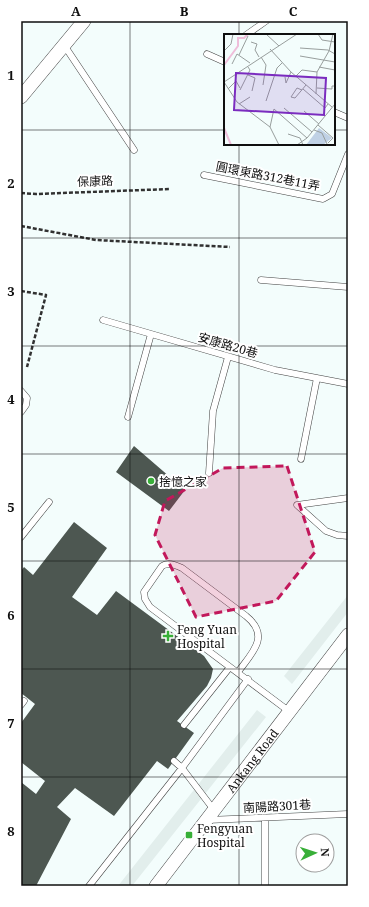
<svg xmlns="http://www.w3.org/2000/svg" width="369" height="907" font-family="'Noto Serif','Noto Sans TC',serif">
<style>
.plaza{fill:#e2eeec}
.building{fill:#4d5751}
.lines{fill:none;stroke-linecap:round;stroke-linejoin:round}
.service-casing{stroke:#424242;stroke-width:7}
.minor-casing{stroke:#424242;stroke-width:14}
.path{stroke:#313131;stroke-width:2.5;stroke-dasharray:4 2;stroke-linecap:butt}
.service{stroke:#fff;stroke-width:6}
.minor{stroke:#fff;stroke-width:13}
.marked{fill:#c2185b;fill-opacity:0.2;stroke:#c2185b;stroke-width:3;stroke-dasharray:8 5;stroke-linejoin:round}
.grid{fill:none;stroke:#0f0f0f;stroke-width:1;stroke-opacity:0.55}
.poi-dot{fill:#38af38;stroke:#fff;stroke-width:1.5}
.labels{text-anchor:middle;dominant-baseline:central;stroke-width:4;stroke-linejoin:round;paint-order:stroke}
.street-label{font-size:12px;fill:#0f0f0f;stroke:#fff}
.poi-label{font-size:12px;fill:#0f0f0f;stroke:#fff;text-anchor:start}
.inset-river{fill:none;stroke:#efbeda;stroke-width:2}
.inset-road{fill:none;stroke:#989e9d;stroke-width:1}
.view{fill:#7b2cbf;fill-opacity:0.15;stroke:#7b2cbf;stroke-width:2}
.inset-edge{fill:none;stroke:#0f0f0f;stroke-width:2}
.neatline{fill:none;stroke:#0f0f0f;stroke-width:1.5}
.grid-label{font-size:13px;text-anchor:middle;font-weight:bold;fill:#0f0f0f}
</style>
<rect width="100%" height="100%" fill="#f3fdfc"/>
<path class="plaza" d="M348,595v17l-56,72 -8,-8z
M257,710l9,7 -134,169h-14z"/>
<path class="building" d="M134,446l51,44 -16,21 -53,-39z
M74,522l33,26 -35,49 25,18 19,-24 88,65 9,13 -2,9 -4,8 -30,35 17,12 -26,36 -11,-8 -43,55 -39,-28 -18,19 14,12 -35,67h-14l-1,-1v-103l15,12 9,-13 -24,-19v-39l14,-19 -14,-11v-122l3,-4 9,8z"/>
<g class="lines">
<g class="service-casing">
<path id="service" d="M246,35l20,-14
M64,45l70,105
M207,54l18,8
M334,112l14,6
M204,175l119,24 9,-5 16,-40
M261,280l87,7
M103,320l172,50 73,14
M21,391l6,7 -1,7 -5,7
M128,417l23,-83
M301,459l16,-81
M209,473l4,-62 15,-54
M348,498l-51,7 29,26 11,4 11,1
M21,537l28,-35
M238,672c14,-19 33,-36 8,-56l-64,-48c-7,-3 -13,-6 -20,-2l-18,26 1,7 5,8 140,105
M21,705l3,-4
M184,725l46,-58
M174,761l8,7 32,42
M265,818v68
M207,820l141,-6
M89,886l93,-118 66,-89"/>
</g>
<g class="minor-casing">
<g id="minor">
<path d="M21,97l63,-76"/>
<path id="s1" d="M156,886l192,-251"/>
</g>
</g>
<path class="path" d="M21,193l15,1 134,-5
M21,226l75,14 134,7
M21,291l25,4 -19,72"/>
<use href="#service" class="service"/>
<use href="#minor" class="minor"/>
</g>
<path class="marked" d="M287,466l28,86 -39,49 -80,16 -41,-82 10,-34 58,-33z"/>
<path class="grid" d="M130,21v865M239,21v14M21,130h204M334,130h14M239,144v742M21,238h327M21,346h327M21,454h327M21,561h327M21,669h327M21,777h327"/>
<g class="poi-dot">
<circle cx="151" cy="481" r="4"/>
<path d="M166 630h4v4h4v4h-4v4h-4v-4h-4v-4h4z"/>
<rect x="185" y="831" width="8" height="8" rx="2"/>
</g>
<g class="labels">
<g class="street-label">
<text transform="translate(268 176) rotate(11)">圓環東路312巷11弄</text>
<text transform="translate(95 181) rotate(-2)">保康路</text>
<text transform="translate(228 345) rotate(16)">安康路20巷</text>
<text stroke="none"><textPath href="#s1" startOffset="158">Ankang Road</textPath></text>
<text transform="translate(277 806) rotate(-3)">南陽路301巷</text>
</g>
<g class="poi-label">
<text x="159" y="481">捨憶之家</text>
<text x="177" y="629">Feng Yuan<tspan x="177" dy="14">Hospital</tspan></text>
<text x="197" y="828">Fengyuan<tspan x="197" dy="14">Hospital</tspan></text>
</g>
</g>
<g transform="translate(224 34)">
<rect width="111" height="111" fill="#f3fdfc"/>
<path d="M95,94l13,10 -9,7h-17z" fill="#c0d1e5"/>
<path class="inset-river" d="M0,31l14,-19v-8h6l4,-4M0,94l7,17"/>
<path class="inset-road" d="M42,0l13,12M94,0l4,6 13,2M27,8l6,2 -2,6 4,7M76,14l28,2 7,4M46,15l21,23 41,35M0,17l7,-7 2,-10M15,21l9,-19M76,22l35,6M37,23l5,8 -3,20M8,30l5,-10 13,9M95,33l16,3M24,41l7,3 -3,13M72,42l6,-6 15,2M61,43l1,6 5,-11M0,48l13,20 33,25 9,18M0,48l73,-48M93,54l15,1v-3h3M4,55l8,-8 4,7M79,55l22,19 3,-4M16,56l10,-20 -2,-3M78,56l-5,-2 -6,9 4,1 11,-13M92,60l1,-22 12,-21 4,-17M42,67l11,-33 5,-5M15,70l11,-7M60,74l28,24M80,77l15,13M94,91l15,13 -5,5M46,93l4,-18 33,29M90,96l8,3 5,11M64,100l12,4 3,7M73,111l10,-7 28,-34"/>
<path class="view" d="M12,39l90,5 -2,37 -90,-5z"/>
<rect width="111" height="111" class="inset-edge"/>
</g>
<rect width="369" height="907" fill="none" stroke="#ffffff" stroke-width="44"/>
<g transform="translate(315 853) rotate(87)"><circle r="19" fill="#ffffff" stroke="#9f9f9f"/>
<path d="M0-3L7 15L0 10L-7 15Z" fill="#38af38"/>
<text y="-6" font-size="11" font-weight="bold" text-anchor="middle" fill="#0f0f0f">N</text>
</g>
<rect x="22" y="22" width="325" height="863" class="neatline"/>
<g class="grid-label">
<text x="76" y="16">A</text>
<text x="184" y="16">B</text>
<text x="293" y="16">C</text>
<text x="11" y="80">1</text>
<text x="11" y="188">2</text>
<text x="11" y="296">3</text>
<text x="11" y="404">4</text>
<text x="11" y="512">5</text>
<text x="11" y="620">6</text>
<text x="11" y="728">7</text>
<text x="11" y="836">8</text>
</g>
</svg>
